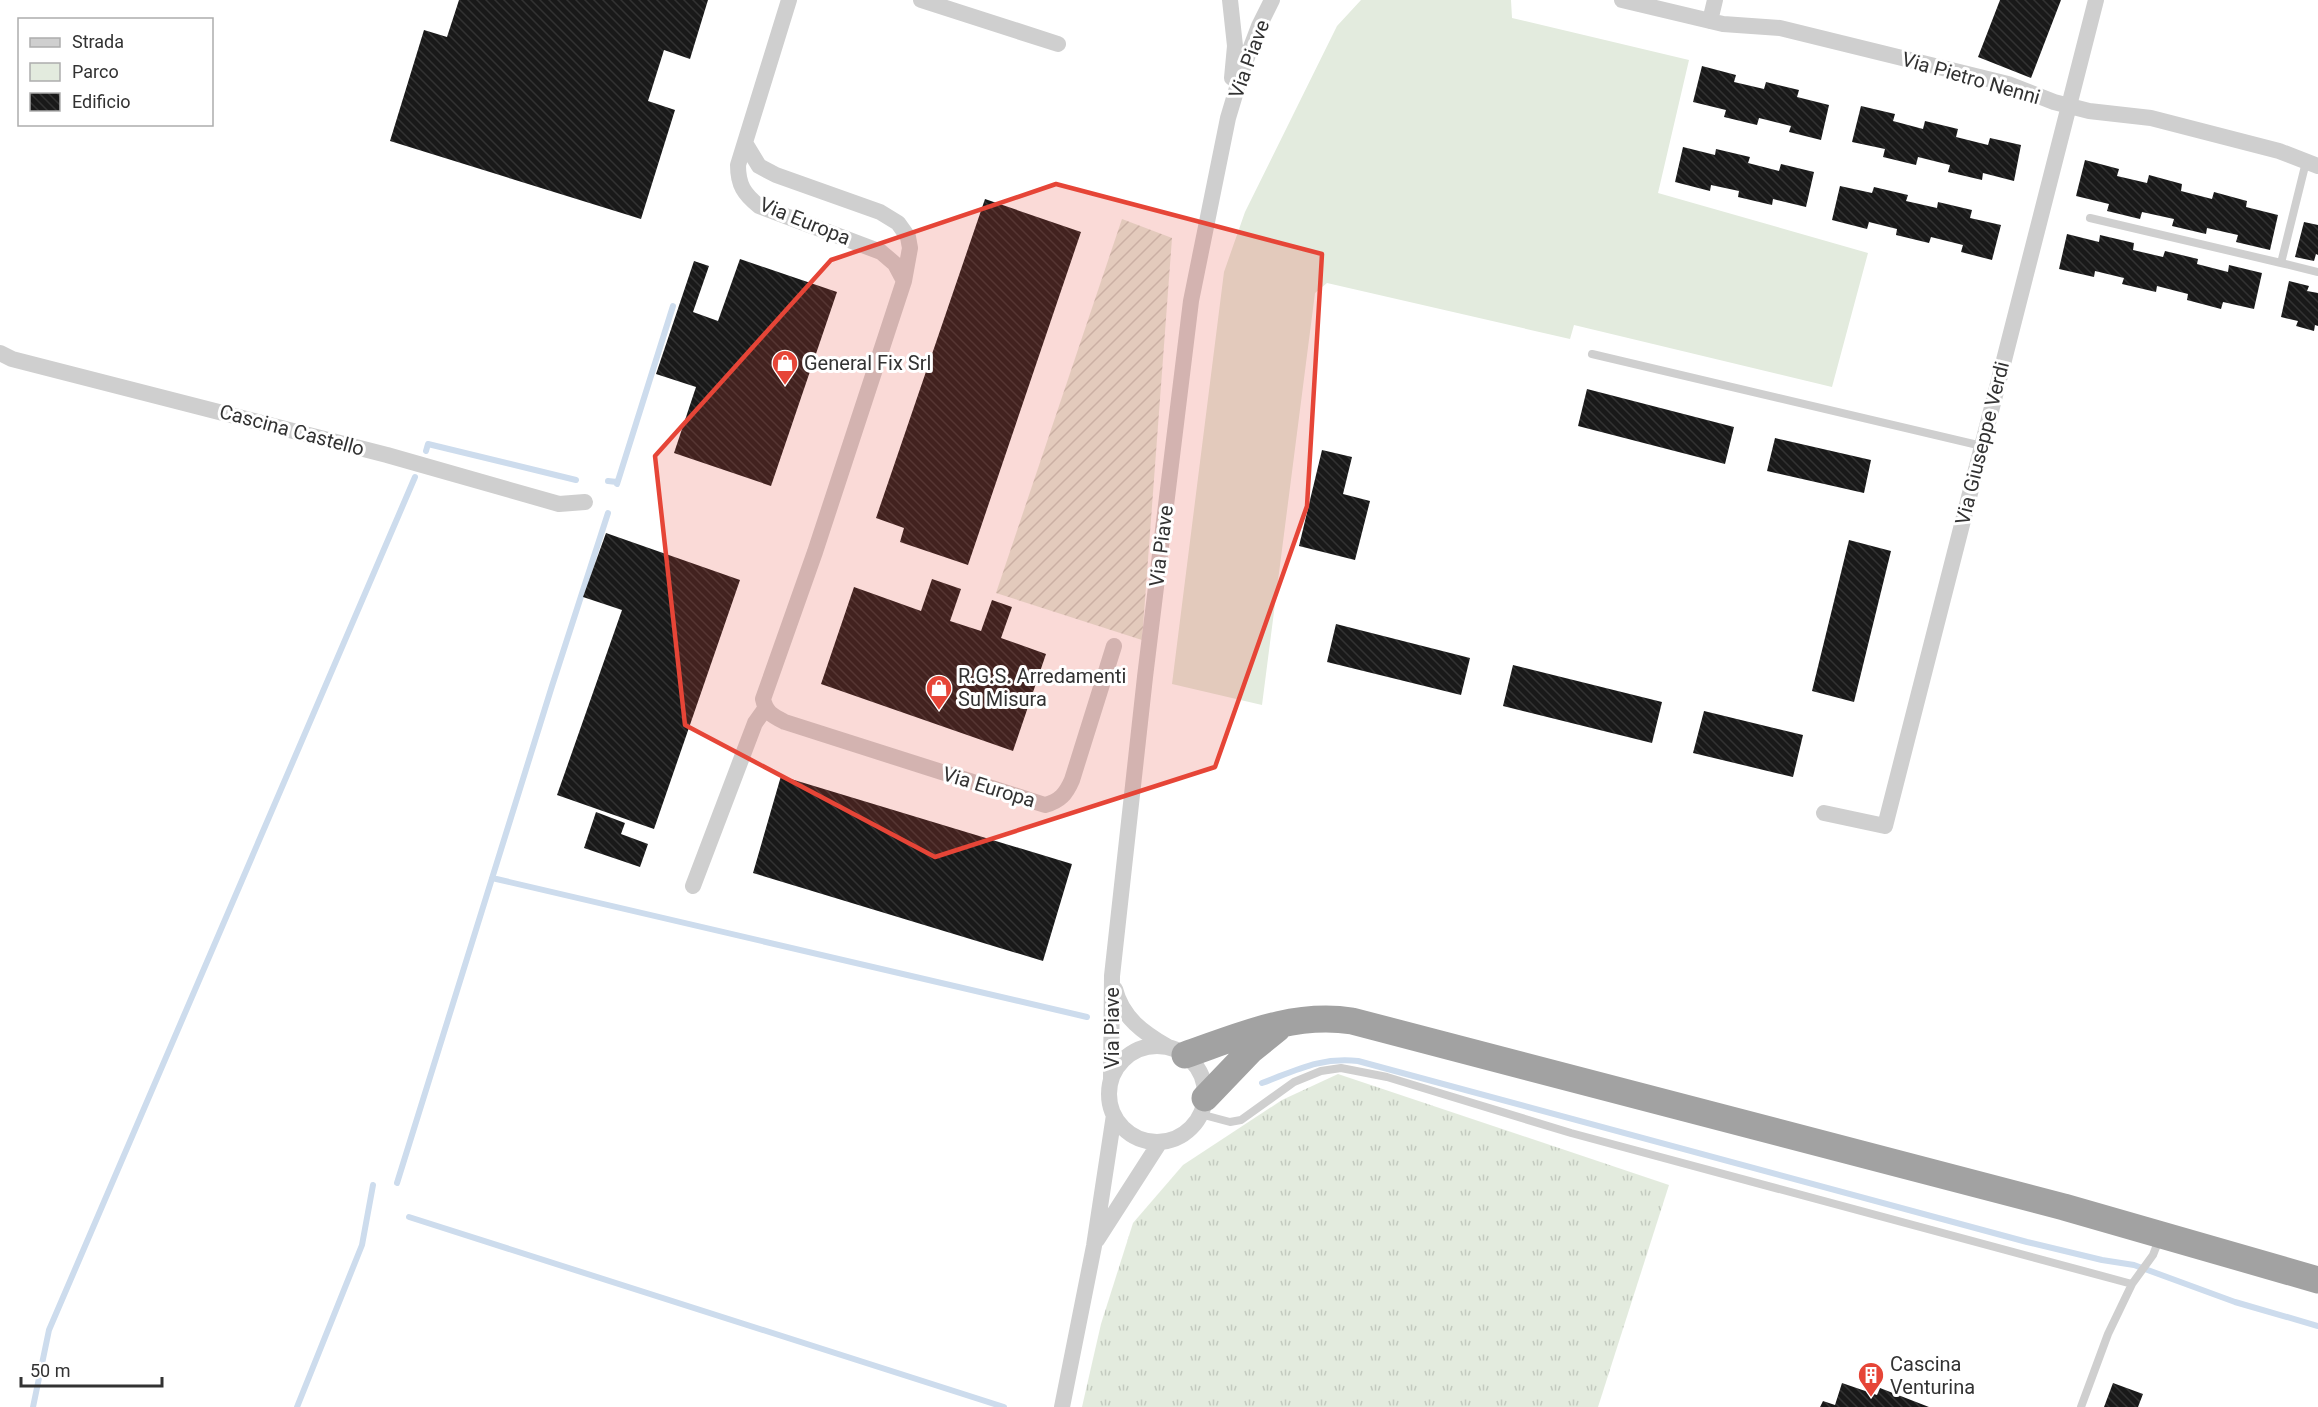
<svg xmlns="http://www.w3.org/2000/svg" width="2318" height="1407" font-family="Roboto,sans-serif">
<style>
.grass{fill:url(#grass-tufts)}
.park{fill:#e3ebde}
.garden{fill:url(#garden-furrows)}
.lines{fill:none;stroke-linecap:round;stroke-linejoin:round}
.stream{stroke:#cddced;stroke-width:6}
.building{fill:url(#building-back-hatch)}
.service{stroke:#cfcfcf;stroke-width:8}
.minor{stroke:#cfcfcf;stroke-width:16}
.trunk{stroke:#a2a2a2;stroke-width:27}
.marked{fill:#e64537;fill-opacity:0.2;stroke:#e64537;stroke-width:4.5;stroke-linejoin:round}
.labels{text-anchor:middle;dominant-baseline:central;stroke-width:6;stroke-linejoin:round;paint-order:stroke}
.street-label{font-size:20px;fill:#323232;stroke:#fff}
.poi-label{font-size:20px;fill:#323232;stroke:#fff;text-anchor:start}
</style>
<defs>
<pattern id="grass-tufts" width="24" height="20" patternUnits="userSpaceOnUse" patternTransform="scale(1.5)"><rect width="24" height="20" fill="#e3ebde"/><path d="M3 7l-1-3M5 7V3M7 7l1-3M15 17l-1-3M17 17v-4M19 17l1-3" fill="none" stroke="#c3cabf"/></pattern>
<pattern id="garden-furrows" width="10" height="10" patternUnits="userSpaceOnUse" patternTransform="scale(1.5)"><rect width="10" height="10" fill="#e3ebde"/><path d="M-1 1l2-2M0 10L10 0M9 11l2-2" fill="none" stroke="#c3cabf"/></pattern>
<pattern id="building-back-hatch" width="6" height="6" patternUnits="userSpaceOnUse" patternTransform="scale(1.5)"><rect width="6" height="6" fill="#191919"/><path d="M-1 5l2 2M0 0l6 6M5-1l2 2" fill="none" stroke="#323232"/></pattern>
</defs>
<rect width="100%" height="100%" fill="#fff"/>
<path class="grass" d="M1338,1074l331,111 -71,222h-516l19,-83 32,-101 50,-58 99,-65z"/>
<path class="park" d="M1361,0h150l1,18 177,42 -31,133 210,60 -36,134 -258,-62 -4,14 -243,-56 -12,10 -53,412 -90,-21 52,-412 21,-60 92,-186z"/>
<path class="garden" d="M1122,219l50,19 -30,402 -146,-47z"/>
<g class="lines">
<path class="stream" d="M426,451l2,-7 148,36
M608,481l9,1
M617,484l56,-178
M492,878l595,139
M1262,1083c35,-13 58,-26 96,-22l669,181 75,18 32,5 101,37 83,24
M397,1183l155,-497 56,-173
M409,1217l595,190
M33,1407l16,-77 366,-853
M297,1407l65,-162 11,-60"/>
</g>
<path class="building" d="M459,0h249l-18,59 -26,-9 -16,51 27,9 -34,109 -251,-78 34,-111 23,7z
M2000,0h61l-30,78 -53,-21z
M1702,66l34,9 -2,7 30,7 2,-7 33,8 -2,7 32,8 -8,35 -32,-8 2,-6 -32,-8 -2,7 -33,-8 2,-7 -33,-8z
M1861,106l34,8 -2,7 30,8 2,-8 33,8 -2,8 32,8 2,-7 31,7 -7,36 -31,-8 -1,7 -34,-8 2,-7 -32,-8 -2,8 -33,-8 2,-8 -33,-7z
M1683,147l32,8 1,-6 34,8 -2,6 31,8 2,-7 33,8 -8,35 -33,-8 -1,6 -34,-8 1,-6 -28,-6 -1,6 -35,-9z
M2085,160l34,9 -2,7 30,7 2,-8 33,9 -1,7 31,8 2,-7 33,9 -1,6 32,8 -8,35 -34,-8 2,-7 -31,-7 -1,6 -34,-8 2,-7 -32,-7 -2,7 -33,-8 2,-7 -33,-8z
M1840,186l32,7 2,-6 34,8 -2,6 31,7 1,-6 34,8 -2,8 31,7 -9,35 -31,-8 2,-7 -32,-8 -2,6 -33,-8 1,-6 -28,-7 -2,7 -35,-9z
M985,199l96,33 -113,333 -68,-23 4,-14 -28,-10z
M2304,222l14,3v30l-2,-1 -2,7 -19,-4z
M2067,234l32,8 1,-7 34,8 -1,7 30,7 2,-6 33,8 -1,5 31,8 1,-7 33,8 -8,36 -31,-7 -2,7 -34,-9 1,-6 -31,-8 -1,6 -34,-8 2,-6 -29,-7 -1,6 -35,-8z
M740,259l97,33 -66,194 -97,-33 22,-66 -40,-13 38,-113 15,5 -16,46 25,9z
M2289,281l20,5 -2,5 11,2v33l-3,-1 -1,6 -18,-5 2,-5 -17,-4z
M1587,389l147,38 -9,37 -147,-38z
M1775,438l96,22 -7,33 -97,-22z
M1322,450l30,7 -9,37 27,7 -15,59 -56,-14z
M606,533l134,47 -86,249 -97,-34 65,-185 -39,-13z
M1849,540l42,11 -37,151 -42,-11z
M932,579l29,10 -11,32 31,10 11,-31 20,7 -11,31 45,16 -33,97 -192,-67 33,-97 67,24z
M1336,624l134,34 -9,37 -134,-33z
M1513,665l149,37 -10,41 -149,-37z
M1704,711l99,24 -10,42 -100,-24z
M781,776l291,88 -29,97 -290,-88z
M596,812l29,11 -4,11 27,10 -8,23 -56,-19z
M1842,1383l35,12 3,-7 49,19h-109l3,-6 12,4z
M2113,1383l30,11 -5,13h-34z"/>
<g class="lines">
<path class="service" d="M2090,218l191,45 25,-101
M2281,263l37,9
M1592,354l390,92
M1200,1114l30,8 11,-2 53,-38 27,-11 20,-3 46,9 184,56 561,151
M2081,1407l27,-73 24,-50 21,-29 7,-18"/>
<path class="minor" d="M789,0l-51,165c0,20 6,29 21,41l122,46 14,12 9,17
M921,0l137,44
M1230,0l5,46 -3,32
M1622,0l101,24 57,4 228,56 46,18 35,9 62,7 128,33 39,15
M1710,21l5,-21
M745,143l14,23 17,9 104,37 18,11 10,14 2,11 -6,33 -89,271 -52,147c3,14 10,17 22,23l260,83c15,-4 21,-11 27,-25l42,-134
M0,353l12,6 375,96 172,49 26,-2
M1824,813l61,13 211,-826
M693,886l62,-163 10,-14
M1115,989c7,29 29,44 53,58
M1109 1094a48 48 0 1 1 96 0a48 48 0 1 1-96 0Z
M1111,1080l1,-104 33,-299 46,-376 37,-183 15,-50 16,-42 13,-26
M1097,1240l63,-98
M1062,1407l32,-161 20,-131"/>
<path class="trunk" d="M1185,1055c55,-19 107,-43 167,-34l712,186 254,73
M1205,1098l46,-48 26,-21"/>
</g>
<path class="marked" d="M1056,184l266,70 -15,252 -92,261 -280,90 -250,-132 -30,-269 176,-196z"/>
<defs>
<g id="shop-pin" transform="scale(1.35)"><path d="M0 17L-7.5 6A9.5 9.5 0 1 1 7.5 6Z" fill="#e64537" stroke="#fff"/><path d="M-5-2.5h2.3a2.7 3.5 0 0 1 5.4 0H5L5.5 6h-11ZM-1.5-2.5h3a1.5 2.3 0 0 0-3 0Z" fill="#fff"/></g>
<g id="building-pin" transform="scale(1.35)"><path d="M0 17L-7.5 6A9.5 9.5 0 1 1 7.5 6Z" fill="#e64537" stroke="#fff"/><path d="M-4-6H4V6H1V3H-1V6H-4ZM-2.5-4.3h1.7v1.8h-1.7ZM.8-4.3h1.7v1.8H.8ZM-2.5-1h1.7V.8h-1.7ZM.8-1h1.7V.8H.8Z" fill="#fff"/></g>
</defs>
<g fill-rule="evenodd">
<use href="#shop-pin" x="785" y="363"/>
<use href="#shop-pin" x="939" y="688"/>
<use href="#building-pin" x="1871" y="1375"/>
</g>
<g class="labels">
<g class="street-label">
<text transform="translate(1249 59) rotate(-70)">Via Piave</text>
<text transform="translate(1971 78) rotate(16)">Via Pietro Nenni</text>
<text transform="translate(805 221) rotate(22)">Via Europa</text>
<text transform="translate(292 430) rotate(15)">Cascina Castello</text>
<text transform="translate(1982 443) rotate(-76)">Via Giuseppe Verdi</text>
<text transform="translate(1161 546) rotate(-83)">Via Piave</text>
<text transform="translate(989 787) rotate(17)">Via Europa</text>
<text transform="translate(1112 1028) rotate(-90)">Via Piave</text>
</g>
<g class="poi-label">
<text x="804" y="363">General Fix Srl</text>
<text x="958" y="676">R.G.S. Arredamenti<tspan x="958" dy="23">Su Misura</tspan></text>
<text x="1890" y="1364">Cascina<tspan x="1890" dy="23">Venturina</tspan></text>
</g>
</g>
<rect x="18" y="18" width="195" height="108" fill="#ffffff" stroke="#adadad" stroke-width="1.5"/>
<rect x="30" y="38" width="30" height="9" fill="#cfcfcf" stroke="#adadad" stroke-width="1.5"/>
<text x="72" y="48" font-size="18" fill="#323232">Strada</text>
<rect x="30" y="63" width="30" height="18" fill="#e3ebde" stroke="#adadad" stroke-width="1.5"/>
<text x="72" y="78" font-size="18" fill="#323232">Parco</text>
<rect x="30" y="93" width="30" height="18" fill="url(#building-back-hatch)" stroke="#adadad" stroke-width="1.5"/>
<text x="72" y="108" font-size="18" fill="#323232">Edificio</text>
<path d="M21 1377v9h141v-9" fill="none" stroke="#323232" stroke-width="3"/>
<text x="30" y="1377" font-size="18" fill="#323232" stroke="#ffffff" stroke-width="4.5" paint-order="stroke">50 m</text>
</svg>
